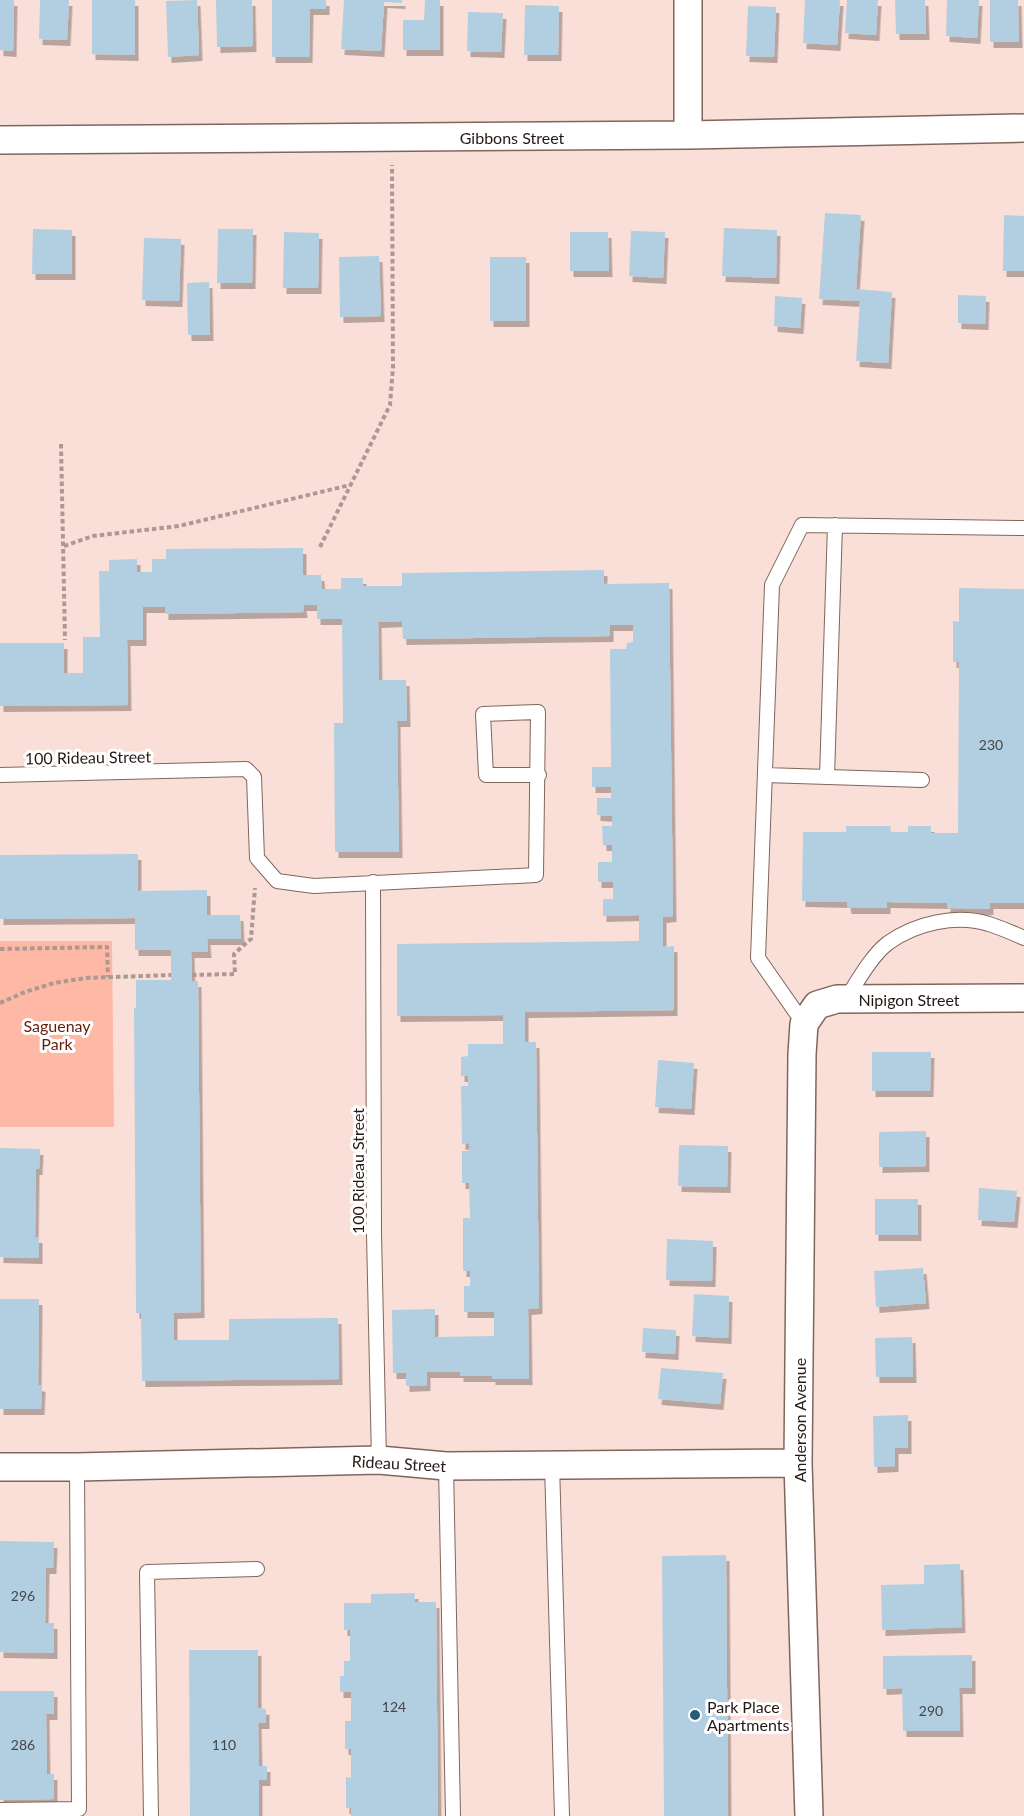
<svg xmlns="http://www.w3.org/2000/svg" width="1024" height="1816" font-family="Lato,sans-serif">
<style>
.green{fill:#fdb8a6}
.building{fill:#b2cfe1;filter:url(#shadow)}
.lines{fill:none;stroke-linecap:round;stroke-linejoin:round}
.lane-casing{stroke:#81655d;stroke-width:16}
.street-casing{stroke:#81655d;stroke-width:30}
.path{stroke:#ae9893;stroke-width:4;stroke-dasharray:4.5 3;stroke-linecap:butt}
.lane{stroke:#fff;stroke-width:14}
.street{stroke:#fff;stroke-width:27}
.poi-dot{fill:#275d79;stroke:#fff;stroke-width:2}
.labels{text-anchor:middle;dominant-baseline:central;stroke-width:6;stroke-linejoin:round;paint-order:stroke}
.number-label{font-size:14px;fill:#484648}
.street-label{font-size:16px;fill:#241815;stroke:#fff}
.park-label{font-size:16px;fill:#661c09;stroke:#fff}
.poi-label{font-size:16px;fill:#241815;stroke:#fff;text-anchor:start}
</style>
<defs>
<filter id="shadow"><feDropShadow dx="3.5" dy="6" stdDeviation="0" flood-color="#0004"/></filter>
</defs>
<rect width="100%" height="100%" fill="#fadfd8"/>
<path class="green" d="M0,941h112l2,186h-114z"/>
<path class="building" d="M0,0h14l-1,51 -13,-1z
M40,0h29l-2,40 -28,-1z
M92,0h43v55l-43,-1z
M197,0l2,55 -31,2 -2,-56z
M216,0h36l1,46 -36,1z
M272,0h54v9h-16l-1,48h-37z
M344,0h58v3l-18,-1 -3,49 -40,-2z
M425,0h15v50h-37v-30h21z
M805,0h35l-3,45 -34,-2z
M847,0h31l-2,35 -31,-2z
M895,0h30l1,34h-30z
M947,0h32l-2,38 -31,-2z
M990,0h28l1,42h-29z
M525,5l34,1 -1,49h-34z
M748,6l28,1 -2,50 -28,-1z
M468,12l35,1 -2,39 -34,-1z
M825,213l36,2 -5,74 36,3 -4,71 -32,-2 4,-60 -41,-2z
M1004,215l20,1v55h-21z
M724,228l53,2 -1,48 -54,-2z
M33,229l39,1v44h-40z
M218,229h35l-1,54h-35z
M631,231l34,1 -2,46 -34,-2z
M284,232l35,1 -1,55h-35z
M570,232h38l1,39h-39z
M144,238l37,1 -2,62 -37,-1z
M379,256l2,60 -41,1 -1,-60z
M490,257h36v64h-36z
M209,282l1,53h-22l-1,-52z
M958,295l28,1 -1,28 -27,-1z
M775,296l27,2 -2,30 -26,-2z
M303,548v27h18l1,14h19v-11h22v8h39v-13l202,-3v14l65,-1 4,333 -10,1v30l11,-1v64l-149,2v30h11l3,266 -11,1 1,70h-37v-3h-32v-4h-33v13l-21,1v-13h-13l-1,-63 43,-1v28l59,-1v-24h-30v-26h6v-15h-7v-53h7l-1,-35h-7v-32h7v-8l-7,1 -1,-58h7v-10h-7v-19l7,-1v-12h35v-29l-106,1v-72l242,-3v-26l-36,1v-17h10v-17h-15v-20h14v-17h-9l-1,-19h10v-10l-15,-1v-17h14v-11h-19v-20h19l-1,-118h16l1,-6 6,-1v-17h-23v11l-207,3 -1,-18 -24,1 1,58h27l1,41h-10l2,131h-64l-1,-129h9l-1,-104h-25v-14h-14l1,7 -139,2v-7h-22v33h-16l1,65 -128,1v-63h64v30h19v-36h17l-1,-66h10v-11l28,-1v13h15v-13h14v-10z
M959,588l65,1v314h-34v6l-43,-1v-5l-60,-1v6h-39l-1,-6 -45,-1 1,-69h43v-6h44l1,6h17v-6h23v7h27l1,-171h-6v-41l6,1z
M138,854v37l69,-1v25h33l1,24h-34l1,13h-17l1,29h6l3,331 -27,1v27h55v-21l109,-1 1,61 -197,2 -1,-68h-5l-2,-305h2v-28h35v-30h-36v-32l-135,1v-64z
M872,1052h59l-1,39h-58z
M658,1060l36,3 -3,46 -36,-2z
M926,1131v35l-47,1v-35z
M679,1145l49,1 -1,41 -49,-1z
M0,1148l40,1 -1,20h-3l-1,68h4v21l-39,-1z
M979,1188l38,3 -3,31 -36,-2z
M875,1199h43v36h-43z
M667,1239l46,2 -1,40 -46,-1z
M923,1268l3,35 -50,4 -2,-36z
M694,1294l35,2 -1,42 -36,-2z
M0,1299h39l-1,86 4,1 -1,23h-41z
M643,1328l33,2 -1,24 -33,-2z
M912,1337l1,40h-37l-1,-39z
M661,1368l62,5 -3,31 -62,-5z
M908,1415v33h-13v18l-21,1 -1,-51z
M0,1541l54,1 -1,26h-7l-1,55h9v30l-54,-1z
M726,1555l2,261h-64l-2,-260z
M960,1564l2,63 -80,3 -1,-45 43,-1v-19z
M415,1593l-1,9h22l2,214h-87v-8h-5v-31l5,1v-29h-6v-28h6v-29h-11v-16h4v-15h6v-31h-6v-27h27v-9z
M189,1650h69v58l8,1v14h-8l1,43h8v14h-8v36h-69z
M972,1655v33h-13l1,43h-57l-1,-43 -19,1v-33z
M0,1691h54v23h-8l1,60h7v25l-54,1z"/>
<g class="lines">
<g class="lane-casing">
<path id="lane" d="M0,775l246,-6 8,8 3,81 20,23 37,5 222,-11 2,-163 -55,2 3,61h53
M765,775l157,5
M827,777l8,-252
M373,882l1,352 5,226
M846,999c11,-17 26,-44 42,-56 28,-20 68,-29 101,-19 12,4 24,9 35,14
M804,1024l-46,-66 14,-373 30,-60 222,3
M552,1464l10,352
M446,1466l7,350
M0,1810l79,-1 -2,-342
M151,1816l-4,-244 110,-3"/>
</g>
<g class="street-casing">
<path id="street" d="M688,135v-135
M0,140l688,-5 336,-7
M0,1467h77l302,-7 67,6 352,-3
M809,1816l-11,-353 4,-409 2,-30 13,-19 20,-6 187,-1"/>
</g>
<path class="path" d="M61,444l4,196
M64,546l29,-10 86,-10 171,-41
M320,547l70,-142 3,-38 -1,-202
M0,949l107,-2 1,30
M192,975l43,-1 -1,-20 17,-15 4,-51
M0,1003l25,-11 29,-9 32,-5 85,-3"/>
<use href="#lane" class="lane"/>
<use href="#street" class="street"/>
</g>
<circle class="poi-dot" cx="695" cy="1715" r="6"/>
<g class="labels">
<g class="number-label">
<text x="991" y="744">230</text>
<text x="23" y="1595">296</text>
<text x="394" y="1706">124</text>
<text x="931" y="1710">290</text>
<text x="23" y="1744">286</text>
<text x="224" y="1744">110</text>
</g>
<g class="street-label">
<text x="512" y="137">Gibbons Street</text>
<text transform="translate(88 757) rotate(-1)">100 Rideau Street</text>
<text x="909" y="999">Nipigon Street</text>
<text transform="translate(357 1171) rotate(-90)">100 Rideau Street</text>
<text transform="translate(799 1420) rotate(-90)">Anderson Avenue</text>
<text transform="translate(399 1463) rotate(3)">Rideau Street</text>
</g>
<g class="park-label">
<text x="57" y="1025">Saguenay<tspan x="57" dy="18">Park</tspan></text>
</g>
<g class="poi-label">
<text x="707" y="1706">Park Place<tspan x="707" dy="18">Apartments</tspan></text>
</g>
</g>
</svg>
